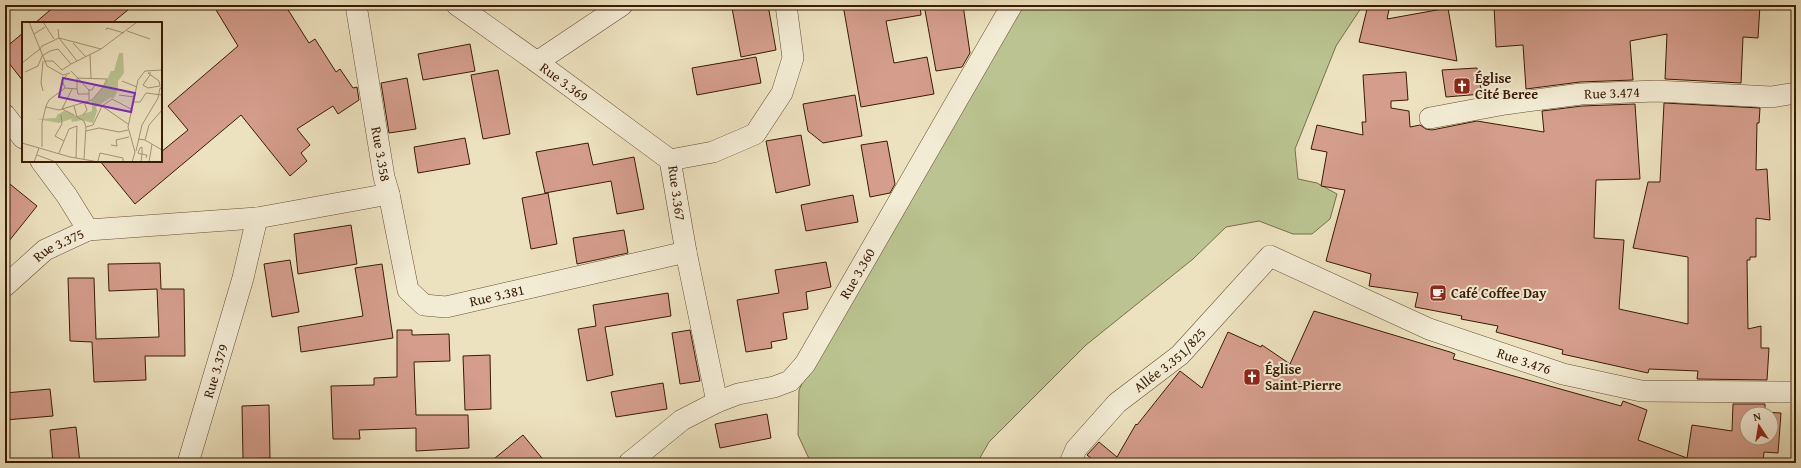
<svg xmlns="http://www.w3.org/2000/svg" width="1801" height="468" font-family="'Gentium Book Plus',serif">
<style>
.green{fill:#bac391;stroke:#7a6f4b}
.building{fill:#d49d8c;stroke:#3a1b05;fill-rule:evenodd}
.lines{fill:none;stroke-linecap:round;stroke-linejoin:round}
.minor-casing{stroke:#674d34;stroke-width:22}
.minor{stroke:#f3ecd5;stroke-width:21}
.labels{text-anchor:middle;dominant-baseline:central;stroke-width:4;stroke-linejoin:round;paint-order:stroke}
.poi-label{font-size:14px;font-weight:bold;fill:#3a1b05;stroke:#f3ecd5;text-anchor:start}
.street-label{font-size:14px;fill:#3a1b05;stroke:#f3ecd5}
.inset-road{fill:none;stroke:#a59275;stroke-width:1}
.view{fill:#7b2cbf;fill-opacity:0.15;stroke:#7b2cbf;stroke-width:2}
.inset-edge{fill:none;stroke:#3a1b05;stroke-width:2}
</style>
<rect width="100%" height="100%" fill="#ede2bf"/>
<filter id="stains"><feTurbulence type="fractalNoise" baseFrequency=".005" numOctaves="4"/><feColorMatrix values="0 0 0 0 .2 0 0 0 0 .09 0 0 0 0 .02 0 0 0 .5 -.17"/></filter>
<radialGradient id="worn" r=".72"><stop offset=".6" stop-color="#630" stop-opacity="0"/><stop offset="1" stop-color="#630" stop-opacity=".3"/></radialGradient>
<path class="green" d="M1020,5h343l-27,41 -41,103 3,30 19,4 20,11 -7,25 -18,15h-19l-34,-13 -33,6 -33,32 -107,86 -97,97 -12,21h-166l-13,-28 1,-45 30,-65z"/>
<path class="building" d="M56,5h78l-22,18h-77z
M213,5h72l24,38 6,-4 21,33 4,-3 13,19 4,-1 2,13 -21,14 -5,-8 -36,23 13,16 -9,8 6,8 -17,15 -49,-61 -106,89 -35,-43h61v-9l27,-22 -20,-24 70,-60z
M748,5h20l8,45 -35,7 -9,-49z
M843,5h77l1,10 -35,6 8,42 33,-6 7,37 -73,13z
M924,5h39l7,48 -8,14 -26,4z
M1368,5h22l-3,14 61,-11 9,53 -98,-19z
M1494,5h266l-2,33 -15,-1 -2,46 -76,-4 2,-45 -37,7 3,39 -53,2 -54,7 -3,-44 -27,2z
M23,33v48l-18,-23v-10z
M470,44l5,27 -52,9 -5,-26z
M756,57l5,26 -64,12 -5,-27z
M1477,68l5,26 -36,3 -4,-27z
M498,70l12,64 -27,5 -12,-64z
M1406,72l2,28 -17,1v7l18,3 1,16 10,-2 6,4 6,1 45,-9 67,11 -2,-21 40,-5 53,-2 5,75 -44,1 -2,58 30,2 -5,69 69,15v-67l-55,-9 15,-66h12l4,-79 96,5 -1,15h-2l-1,47 11,-1 3,51 -14,-2v39h-6v3h-3l1,69 13,-3v22h8l-2,32 -70,-1 1,-8 -49,-2 -1,4 -86,-19 1,-4 -67,-18 2,-6 -37,-7 1,-3 -47,-9 3,-14 -49,-7 2,-12 -45,-13 19,-71 -24,-4 6,-34 -16,-3 6,-24 46,10 -1,-13h4l-3,-47z
M407,78l9,51 -27,4 -8,-50z
M855,95l7,41 -39,7 -15,-12 -5,-27z
M801,135l9,50 -34,8 -10,-52z
M465,138l5,26 -52,9 -4,-26z
M887,141l8,43 -5,9 -20,4 -9,-52z
M588,143l5,22 41,-8 10,52 -27,5 -6,-33 -66,12 -9,-41z
M5,180l32,26 -32,40z
M548,193l9,51 -26,5 -9,-51z
M853,195l5,27 -52,9 -5,-26z
M351,225l6,39 -59,10 -4,-40z
M624,230l4,23 -51,11 -4,-26z
M290,260l9,52 -27,5 -8,-53z
M826,262l5,25 -25,5 2,17 -25,4 4,26 -16,3 1,6 -26,4 -9,-52 42,-7 -4,-23z
M160,263l1,26h23l1,67h-40l1,24 -52,2 -2,-40 -22,-1 -2,-63h26l2,61 63,-2 -2,-48 -48,2 -1,-27z
M382,264l11,74 -92,14 -3,-25 65,-11 -8,-48z
M668,293l3,23 -66,11 8,48 -26,6 -9,-52 18,-3 -3,-21z
M1314,311l136,41 5,2 -2,5 168,47 2,-5 24,9 -9,30 49,18 5,-33 40,6 1,-27h32v8l16,1 -3,40 -14,-1 -1,11h-666l-10,-8 12,-13 18,15 19,-33 1,1 43,-54 22,17 26,-56 33,15 1,-2 28,19zM1747,414h24v24h-24z
M397,330h15v5l37,-1 1,27 -36,1 2,53h52l1,33 -53,3v-23l-57,2 1,9h-27l-2,-53 43,-1v-7l23,-1z
M690,330l10,51 -20,3 -8,-51z
M490,355l1,54 -26,1 -2,-54z
M663,383l4,26 -51,8 -5,-25z
M50,389l3,27 -48,4v-27z
M269,405l1,53 -27,1 -1,-53z
M767,414l4,24 -51,10 -5,-24z
M76,427l4,36h-27l-3,-33z
M523,435l23,28h-57z"/>
<g class="lines">
<g class="minor-casing">
<g id="minor">
<path id="s1" d="M457,5l80,57 133,98"/>
<path d="M537,62l85,-57"/>
<path d="M5,115l18,23"/>
<path id="s2" d="M1430,118l75,-14 76,-10 75,-3 115,6 25,-4"/>
<path id="s3" d="M389,194l19,96 16,15 22,2 240,-55"/>
<path d="M88,230l169,-12 132,-24 -5,-17 -28,-172"/>
<path id="s4" d="M5,286l40,-36 43,-20 -21,-34 -26,-35"/>
<path d="M717,402l-31,-150 -16,-92 43,-8 42,-18 27,-41 11,-35 -7,-53"/>
<path id="s5" d="M188,463l55,-185 14,-60"/>
<path id="s6" d="M629,463l53,-43 35,-18 21,-8 36,-7 16,-6 15,-17 207,-359"/>
<path id="s7" d="M1070,463l6,-14 41,-46 63,-48 90,-99 159,73 134,45 78,17 155,1"/>
</g>
</g>
<use href="#minor" class="minor"/>
</g>
<defs>
<g id="church-square" transform="scale(0.9)"><rect x="-9" y="-9" width="18" height="18" rx="4" fill="#8f2418" stroke="#f3ecd5"/><path d="M-1.2-6h2.4v3.5h3.3v2.4h-3.3V6h-2.4V-.1h-3.3v-2.4h3.3Z" fill="#fff"/></g>
<g id="cafe-square" transform="scale(0.9)"><rect x="-9" y="-9" width="18" height="18" rx="4" fill="#8f2418" stroke="#f3ecd5"/><path d="M-5.5-4.5H6V0H3Q3 3.5 0 3.5H-2.5Q-5.5 3.5-5.5 0ZM3-3.2v2h1.7v-2ZM-6 4.5H4V6H-6Z" fill="#fff"/></g>
</defs>
<g fill-rule="evenodd">
<use href="#church-square" x="1462" y="86"/>
<use href="#cafe-square" x="1438" y="293"/>
<use href="#church-square" x="1252" y="377"/>
</g>
<g class="labels">
<g class="poi-label">
<text x="1475" y="78">Église<tspan x="1475" dy="16">Cité Beree</tspan></text>
<text x="1451" y="293">Café Coffee Day</text>
<text x="1265" y="369">Église<tspan x="1265" dy="16">Saint-Pierre</tspan></text>
</g>
<g class="street-label">
<text stroke="none"><textPath href="#s1" startOffset="132">Rue 3.369</textPath></text>
<text stroke="none"><textPath href="#s2" startOffset="184">Rue 3.474</textPath></text>
<text transform="translate(381 154) rotate(80)">Rue 3.358</text>
<text transform="translate(677 193) rotate(82)">Rue 3.367</text>
<text stroke="none"><textPath href="#s4" startOffset="68">Rue 3.375</textPath></text>
<text stroke="none"><textPath href="#s6" startOffset="311">Rue 3.360</textPath></text>
<text stroke="none"><textPath href="#s3" startOffset="194">Rue 3.381</textPath></text>
<text stroke="none"><textPath href="#s7" startOffset="145">Allée 3.351/825</textPath></text>
<text stroke="none"><textPath href="#s7" startOffset="565">Rue 3.476</textPath></text>
<text stroke="none"><textPath href="#s5" startOffset="96">Rue 3.379</textPath></text>
</g>
</g>
<g transform="translate(22 22)">
<rect width="140" height="140" fill="#ede2bf"/>
<path d="M97,31h4l1,20 -6,8v9l-4,8h-4l-14,9 1,4 -4,12 -11,-3 -10,2 -1,-3 -12,4 -22,-4 19,-1 1,-3 7,-4 13,5 15,-5v-11l12,-14 7,-15h3z" fill="#bac391"/>
<path class="inset-road" d="M21,0l11,17M36,7l1,9 18,23M84,8l1,-2 17,5M105,9l23,8M12,12l11,-7M51,21l13,14M68,33l1,23M22,39h9l9,9 9,-6M0,41l18,-14 -11,-27M49,49l18,19M3,50l13,-6 4,-10 8,-5 8,-2 13,15 30,-15M48,51l-7,2 -16,-9 -7,-17 2,-3 17,-8 42,11 36,-27M128,53l-7,10 5,3 12,-2 -1,-5 -11,-8h3M100,59l15,6M50,67l-10,20 12,6M55,67l1,5h11M21,69l-2,-8 2,-22M97,73l15,2M67,78v-10h3l3,-5 8,2M112,80h6l6,-9 16,2M52,84l3,11 7,4 2,6 -2,32M80,84l26,18M24,85l13,3 33,-10 11,-13 4,-8 -30,-1v11l-12,-1M39,93l1,9 -7,12 9,5M61,93l4,-5 -3,-8M64,105l7,-2 9,-19 10,-7 19,10M64,109l13,-3 20,4 9,-2M116,117l7,1 17,10M123,118l4,-15 13,-15M0,121l48,14 29,5M89,123l6,1 -1,-6 13,-3M20,125v-24l4,-17 3,-6 16,-12 -3,-8 5,-5M114,129l6,-26 16,-27 2,-10h2M37,131l10,-24 8,-3 -1,32M15,133l19,7M76,139l2,-8 23,5v4M12,140l5,-14M110,140l3,-10 -7,-25 10,-47 7,-9 17,-1M119,140l1,-8v-7l-2,1 -2,5 2,1h2l4,1h1l-1,3M127,140l3,-18"/>
<path class="view" d="M41,56l72,15 -4,19 -72,-15z"/>
<rect width="140" height="140" class="inset-edge"/>
</g>
<rect width="1801" height="468" fill="none" stroke="#ede2bf" stroke-width="20"/>
<rect x="6" y="6" width="1789" height="456" fill="none" stroke="#3a1b05" stroke-width="2"/>
<rect x="10" y="10" width="1781" height="448" fill="none" stroke="#3a1b05"/>
<g transform="translate(1759 426) rotate(348)"><circle r="19" fill="#f3ecd5" stroke="#a99882"/>
<path d="M0-3L7 15L0 10L-7 15Z" fill="#8f2418"/>
<text y="-6" font-size="11" font-weight="bold" text-anchor="middle" fill="#3a1b05">N</text>
</g>
<rect width="100%" height="100%" filter="url(#stains)"/>
<rect width="100%" height="100%" fill="url(#worn)"/>
</svg>
